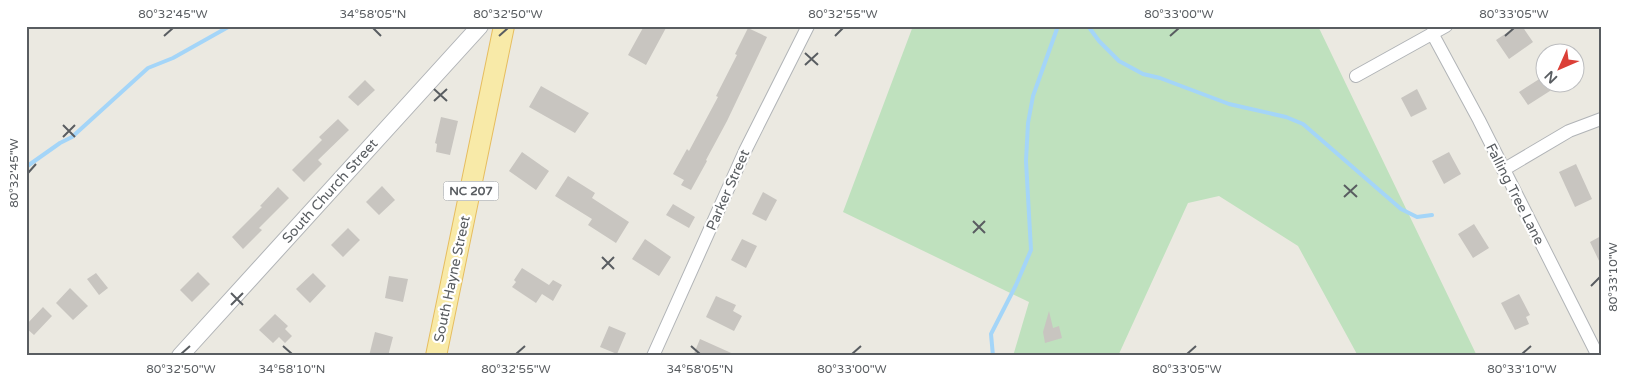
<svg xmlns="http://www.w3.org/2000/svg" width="1627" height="382" font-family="'Varela Round',sans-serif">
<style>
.green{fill:#bfe1be}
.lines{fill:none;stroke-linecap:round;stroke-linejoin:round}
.stream{stroke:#a4d5f8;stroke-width:4}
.building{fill:#c8c5c0}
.minor-casing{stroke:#b1b4b7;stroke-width:14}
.tertiary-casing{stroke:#b1b4b7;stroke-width:18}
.primary-casing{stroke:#e6bd5f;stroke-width:22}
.minor{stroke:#fff;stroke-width:12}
.tertiary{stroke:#fff;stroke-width:16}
.primary{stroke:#f8eaa8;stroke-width:20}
.ticks{fill:none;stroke:#595d61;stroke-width:2}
.labels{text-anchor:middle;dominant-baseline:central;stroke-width:4.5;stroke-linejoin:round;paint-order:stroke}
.shield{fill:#fff;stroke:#8b8e90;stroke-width:1}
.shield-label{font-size:12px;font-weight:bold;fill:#595d61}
.street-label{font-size:14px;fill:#595d61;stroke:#fff}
.neatline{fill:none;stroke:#595d61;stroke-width:2}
.ticks-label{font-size:12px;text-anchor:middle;fill:#595d61}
</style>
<rect width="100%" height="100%" fill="#ebe9e1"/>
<path class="green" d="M913,26h405l159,330h-119l-60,-110 -79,-50 -31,7 -70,153h-105l16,-54 -186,-90z"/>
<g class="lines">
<path class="stream" d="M1088,26l11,15 20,20 24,13 17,4 69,26 57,13 17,7 98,85 16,8 15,-2
M26,167l34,-24 12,-6 76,-69 25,-10 57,-32
M993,356l-2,-22 25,-49 15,-35 -5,-89 2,-38 5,-27 25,-70"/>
</g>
<path class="building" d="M644,26h23l-21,39 -18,-10z
M1517,26h5l11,16 -24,17 -13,-19z
M748,28l19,9 -40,84 -21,39 1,1 -16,29 -10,-5 3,-5 -11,-6 14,-25 2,2 29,-54 -2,-1 21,-41 -2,-1z
M1544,76v6h20l-36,23 -9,-13z
M365,80l10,10 -17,16 -10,-9z
M541,86l48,27 -14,20 -46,-26z
M1417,89l10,20 -16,8 -10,-19z
M441,117l17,4 -8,34 -14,-3 1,-8 -2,-1z
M338,119l11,11 -31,30 4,4 -18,18 -12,-12 30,-30 -3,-3z
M522,152l27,19 -13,19 -27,-19z
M1449,152l12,22 -17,10 -12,-23z
M1576,164l16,35 -17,8 -16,-35z
M568,176l27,17 -3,5 37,24 -13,21 -28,-18 4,-6 -37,-23z
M382,186l13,14 -16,15 -13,-13z
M278,187l11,11 -30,30 3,2 -19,19 -11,-12 30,-30 -2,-1z
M763,192l14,8 -11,21 -14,-7z
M673,204l22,13 -6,11 -23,-13z
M1474,224l15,24 -16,10 -15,-24z
M348,228l12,12 -17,17 -12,-12z
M1601,236v29l-11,-23z
M645,239l26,18 -12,19 -27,-17z
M742,239l15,7 -11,22 -15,-8z
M522,268l27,17 4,-5 9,5 -9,16 -11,-7 -6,9 -24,-16 4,-5 -2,-2z
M198,272l12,12 -18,18 -12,-12z
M96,273l12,15 -9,7 -12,-16z
M313,273l13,13 -16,17 -14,-14z
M389,276l19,3 -5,23 -18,-4z
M70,288l18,18 -15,14 -17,-17z
M1519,294l11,21 -4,2 3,7 -14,6 -14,-27z
M716,296l20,9 -3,6 9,5 -8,15 -28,-14z
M43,307l9,9 -18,19 -8,-7v-3z
M1049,311l4,17 6,-2 3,12 -17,5 -2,-11z
M275,314l13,12 -3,3 7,7 -7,7 -6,-6 -6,6 -14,-13z
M609,326l17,7 -9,21 -17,-7z
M375,332l18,5 -5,19h-19z
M700,339l38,17h-45z"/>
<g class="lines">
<g class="minor-casing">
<path id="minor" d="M1432,33l47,87 119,236
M1356,76l90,-50
M1503,170l66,-39 32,-12
M653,356l92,-205 63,-125"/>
</g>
<g class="tertiary-casing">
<path id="tertiary" d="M180,356l300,-330"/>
</g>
<g class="primary-casing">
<path id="primary" d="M436,356l68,-330"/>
</g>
<use href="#minor" class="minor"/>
<use href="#tertiary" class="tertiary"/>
<use href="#primary" class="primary"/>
</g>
<path class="ticks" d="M373,28l8,8M164,36l9,-8M499,36l9,-8M835,36l8,-8M1170,36l9,-8M1505,36l9,-8M805,53l13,12M805,65l13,-12M434,89l13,12M434,101l13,-12M63,125l12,12M63,137l12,-12M28,173l8,-9M1344,185l13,12M1344,197l13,-12M973,221l12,12M973,233l12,-12M602,257l12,12M602,269l12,-12M1591,286l9,-9M231,293l12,12M231,305l12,-12M283,346l9,8M691,346l9,8M181,354l9,-8M516,354l9,-8M852,354l9,-8M1187,354l9,-8M1522,354l9,-8"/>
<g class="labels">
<rect class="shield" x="443.5" y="181.5" width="55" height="19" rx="4"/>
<g class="shield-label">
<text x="471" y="191">NC 207</text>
</g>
<g class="street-label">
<text transform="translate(728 190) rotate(-66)">Parker Street</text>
<text transform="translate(330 191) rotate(-48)">South Church Street</text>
<text transform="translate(1515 194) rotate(63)">Falling Tree Lane</text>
<text transform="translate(452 279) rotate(-78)">South Hayne Street</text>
</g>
</g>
<rect width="1627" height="382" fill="none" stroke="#ffffff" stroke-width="55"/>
<g transform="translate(1560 68) rotate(225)"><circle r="24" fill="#ffffff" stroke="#bdbec0"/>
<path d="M0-4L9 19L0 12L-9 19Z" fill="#db3f37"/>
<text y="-8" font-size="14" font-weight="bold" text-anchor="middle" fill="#595d61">N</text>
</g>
<rect x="28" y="28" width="1572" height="326" class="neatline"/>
<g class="ticks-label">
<text x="173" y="18">80°32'45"W</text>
<text x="373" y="18">34°58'05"N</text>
<text x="508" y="18">80°32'50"W</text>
<text x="843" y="18">80°32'55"W</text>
<text x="1179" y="18">80°33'00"W</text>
<text x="1514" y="18">80°33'05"W</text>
<text transform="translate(14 173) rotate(-90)" y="4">80°32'45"W</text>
<text transform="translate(1613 277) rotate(-90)" y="4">80°33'10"W</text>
<text x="181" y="373">80°32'50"W</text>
<text x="292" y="373">34°58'10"N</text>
<text x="516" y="373">80°32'55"W</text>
<text x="700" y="373">34°58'05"N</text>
<text x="852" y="373">80°33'00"W</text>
<text x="1187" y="373">80°33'05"W</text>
<text x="1522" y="373">80°33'10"W</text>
</g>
</svg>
